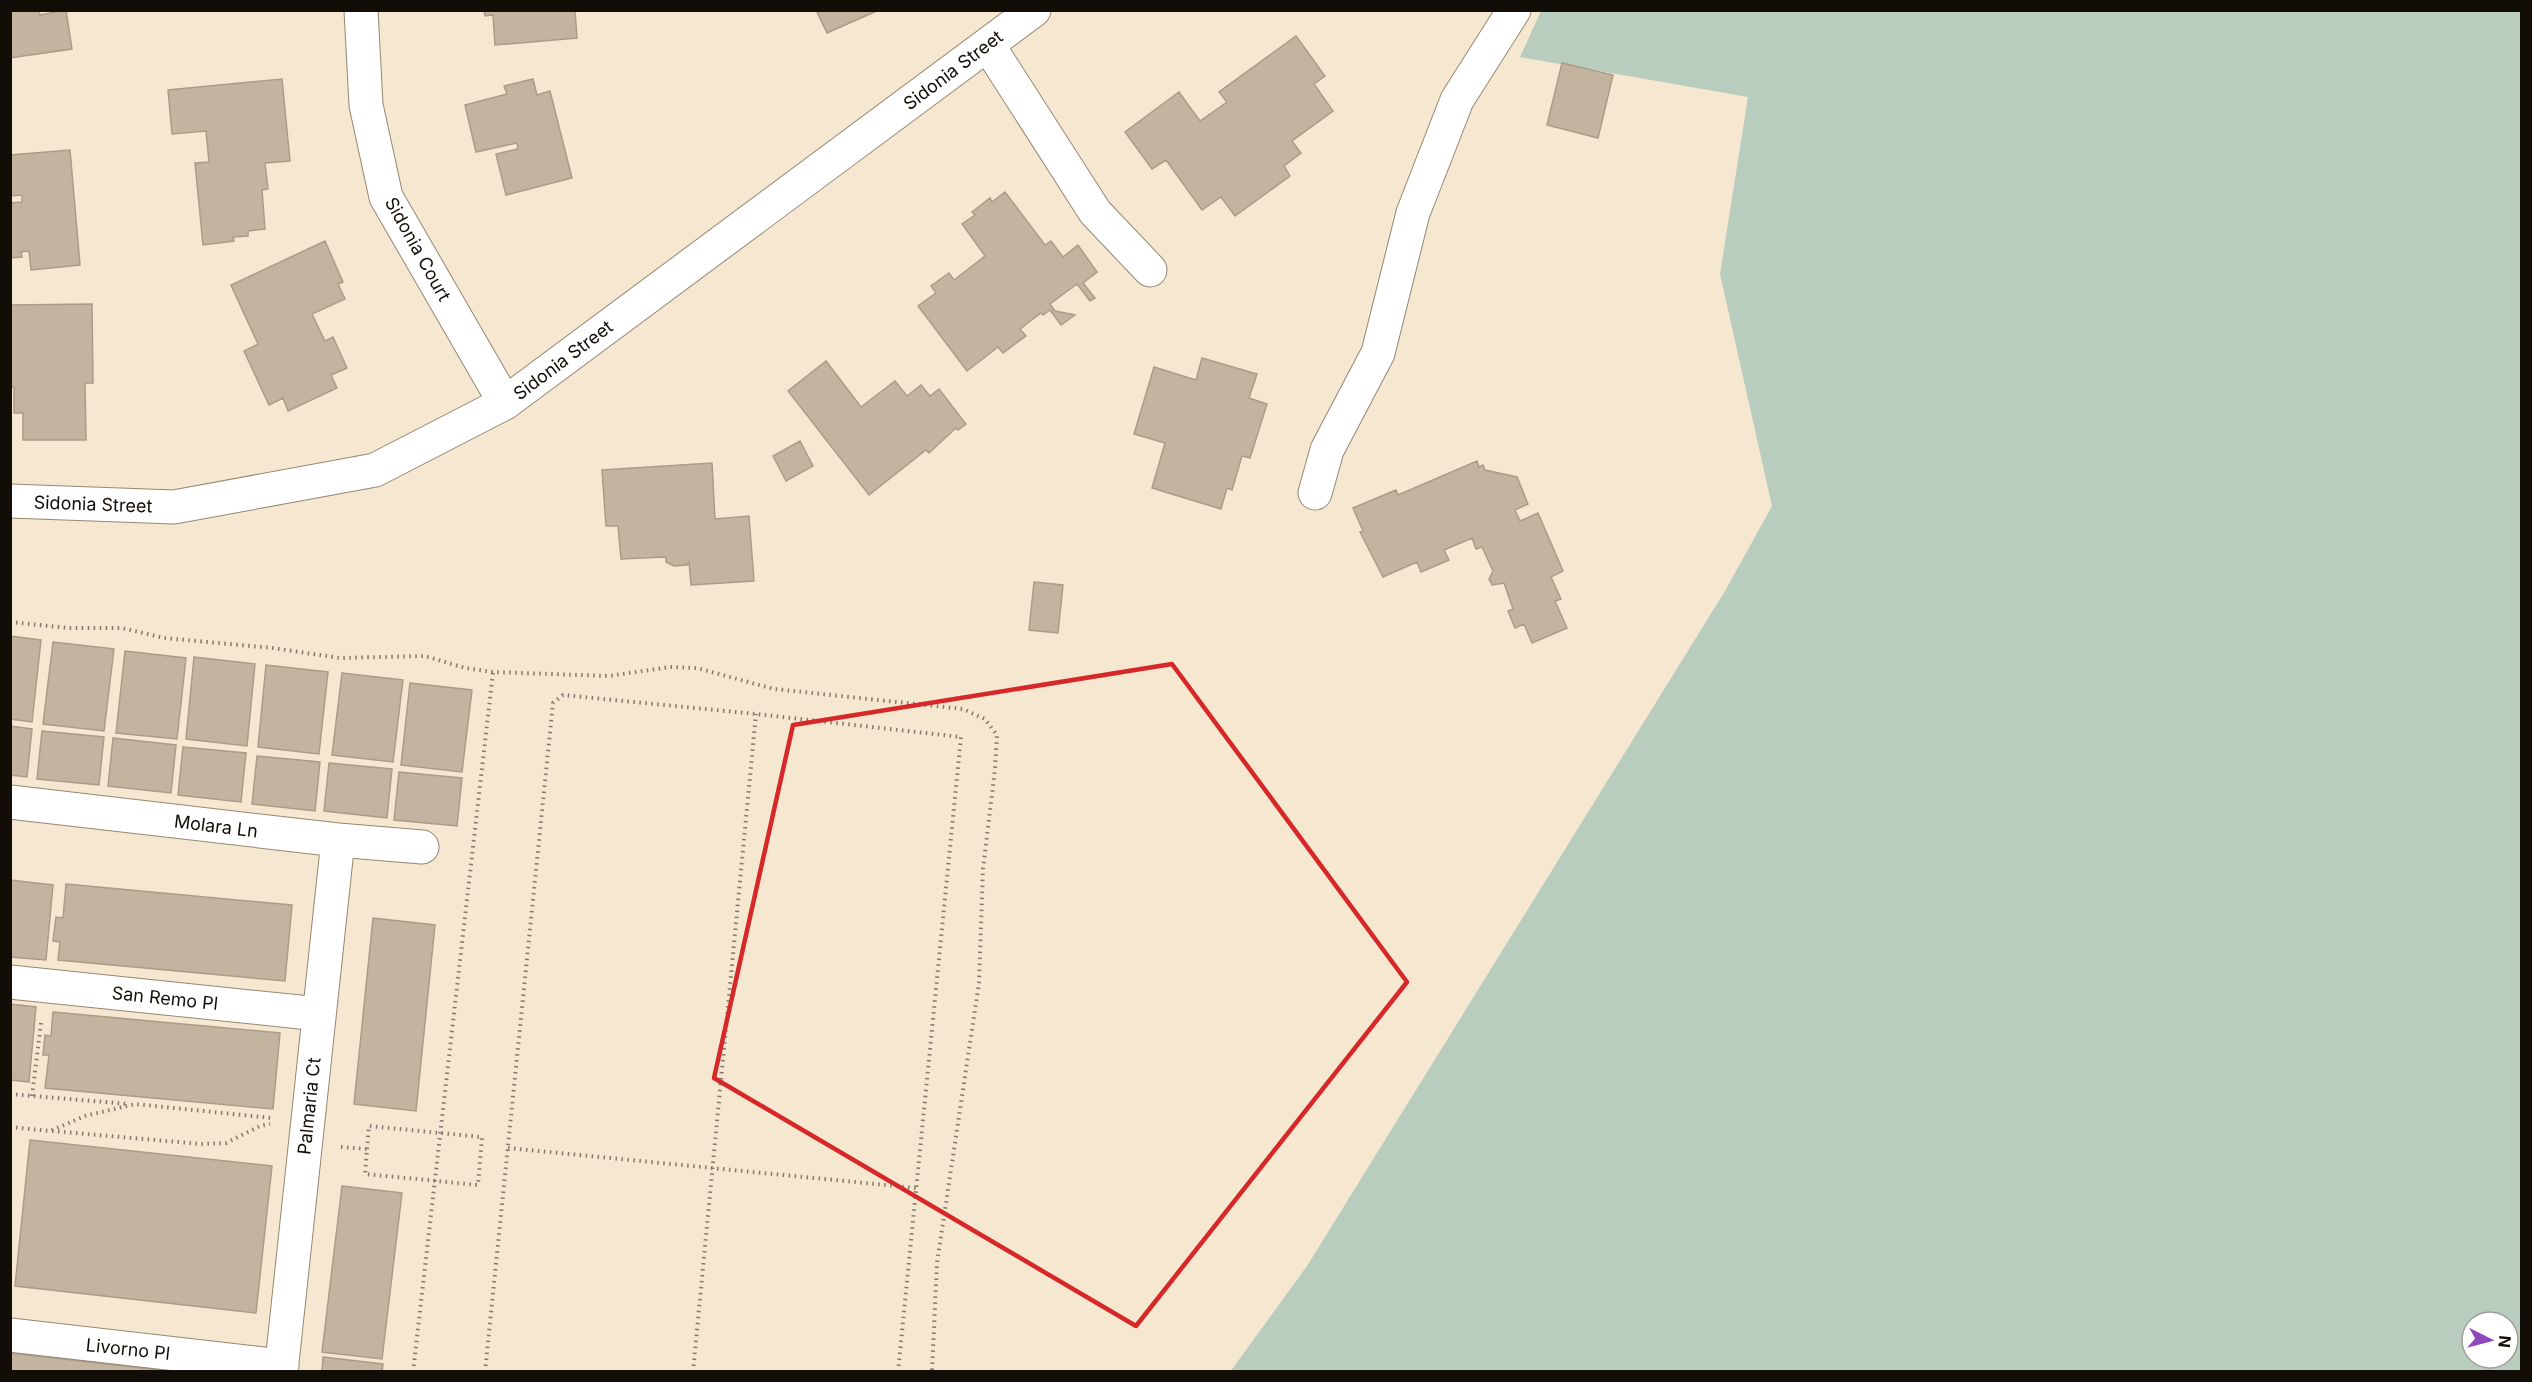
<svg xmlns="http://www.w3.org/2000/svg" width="2532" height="1382" font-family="Inter,sans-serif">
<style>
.green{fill:#b8cdbd;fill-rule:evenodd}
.building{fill:#c3b49f;stroke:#aa9c87;stroke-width:1.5}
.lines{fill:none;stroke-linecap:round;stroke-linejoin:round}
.minor-casing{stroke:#958773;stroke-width:35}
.path{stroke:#83796b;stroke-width:4;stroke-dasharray:1.5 4.5;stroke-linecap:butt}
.minor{stroke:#fff;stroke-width:33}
.marked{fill:none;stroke:#d62828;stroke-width:4.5;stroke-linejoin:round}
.labels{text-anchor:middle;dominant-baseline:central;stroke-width:4.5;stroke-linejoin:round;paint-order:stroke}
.street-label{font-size:18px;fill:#120d06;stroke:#fff}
</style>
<rect width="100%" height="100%" fill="#f6e7d1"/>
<path class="green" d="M1541,11h980v1360l-1291,1 77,-106 418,-675 47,-85 -52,-232 28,-177 -228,-40zM2472,1322h36v36h-36z"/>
<path class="building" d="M10,10h29l1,5 26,-5 6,39 -62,9z
M484,10h91l2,28 -82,7 -2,-30 -8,1z
M816,10h63l-52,23z
M1296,36l29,40 -11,8 19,27 -41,30 9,12 -17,13 6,10 -55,40 -14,-19 -19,13 -36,-50 -14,9 -27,-37 54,-40 21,29 27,-19 -8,-10z
M1562,63l51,12 -15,63 -51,-13z
M282,79l8,82 -25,2 3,26 -6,1 3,39 -17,2v5l-15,1 1,4 -31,4 -8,-82 14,-1 -3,-31 -34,3 -4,-44z
M533,79l4,16 13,-4 22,87 -66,17 -10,-41 22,-5 -1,-6 -41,9 -11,-47 42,-11 -3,-8z
M70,150l10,115 -49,5 -2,-19 -8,1 1,5 -12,1v-55l12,-1v-7l-12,1v-41z
M1005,192l40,53 6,-4 12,16 15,-12 19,27 -14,11 12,15 -5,3 -13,-17 -27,20 5,7 20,4 -14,10 -11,-15 -7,5 -2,-2 -21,16 6,7 -23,17 -5,-6 -31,24 -49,-65 18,-13 -5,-7 18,-13 5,7 31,-24 -23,-32 13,-9 -3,-3 18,-14 2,4z
M325,241l18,41 -5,2 7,15 -33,15 13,27 8,-4 14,31 -16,7 6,13 -49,23 -5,-13 -14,7 -25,-54 14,-7 -27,-59z
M92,304l1,79h-8l1,57h-63v-27h-9v-26h-4v-82z
M1202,358l55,16 -8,24 18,6 -17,54 -8,-2 -10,34 -5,-2 -6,21 -69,-21 13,-45 -31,-9 20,-67 42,13z
M826,361l35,46 34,-26 12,15 14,-11 9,11 9,-7 27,35 -8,6 -2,-2 -27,25 -3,-3 -57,45 -81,-104z
M800,441l13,25 -27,15 -13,-25z
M1477,461l2,6 4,-2 2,5 32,7 11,27 -13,6 5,11 18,-8 25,58 -12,6 10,22 -6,2 12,27 -35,15 -8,-19 -9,4 -7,-17 5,-2 -9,-26 -12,2 -3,-6 4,-8 -11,-24 -6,2 -4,-11 -28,12 5,10 -28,12 -4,-10 -34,15 -23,-45 3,-1 -10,-23 43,-18 2,5z
M712,463l3,56 34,-3 5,65 -63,4 -2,-23 -2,3 -13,1 -8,-4v-5l-45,2 -3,-33h-12l-4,-56z
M1034,582l29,3 -5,48 -29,-3z
M10,636l31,4 -9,82 -22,-3z
M53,642l61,7 -10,82 -61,-7z
M125,651l61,7 -9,81 -61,-6z
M194,657l61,7 -8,82 -61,-7z
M266,665l62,7 -9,82 -61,-7z
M342,673l61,7 -10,82 -61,-7z
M410,683l62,7 -10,82 -61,-7z
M10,726l22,3 -5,48 -17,-2z
M42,731l62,6 -5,48 -62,-6z
M113,738l63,7 -5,48 -63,-7z
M183,747l63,6 -5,49 -63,-7z
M257,756l63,6 -5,49 -63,-7z
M329,763l63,6 -5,49 -63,-7z
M399,772l63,6 -5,48 -63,-6z
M10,880l43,5 -7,75 -36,-3z
M66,884l226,21 -7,76 -227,-21 2,-18 -7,-1 3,-24 7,1z
M373,918l62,7 -19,186 -62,-7z
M10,1004l26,3 -7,75 -19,-2z
M53,1012l227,21 -7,76 -228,-21 4,-33h-6l2,-20 6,1z
M30,1140l242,26 -16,147 -241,-27z
M342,1186l60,7 -20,166 -60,-7z
M11,1353l166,19h-167z
M323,1357l60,7 -1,8h-60z"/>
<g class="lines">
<g class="minor-casing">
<path id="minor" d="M361,10l5,95 20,92 119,206
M988,45l107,167 55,58
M1315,493l12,-43 51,-97 35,-140 44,-113 57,-90
M10,501l164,6 201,-37 130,-67 529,-393
M10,802l328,38 84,7
M10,982l309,32
M10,1335l272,31
M281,1372l57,-532"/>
</g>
<path class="path" d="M10,622l59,6h53l42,10 109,10 67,10 85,-2 40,12 28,4 116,4 61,-9 27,1 77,21 189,20 22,10 12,16 -2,34 -12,100 -4,114 -42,280 -5,109
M10,1094l119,10
M32,1096l9,-73
M10,1127l40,4 35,-15 50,-12 137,14
M52,1131l149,13 25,-1 34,-17 10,-2
M341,1147l26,2 -2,25 113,11 4,-48 -113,-11 -2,23
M508,1148l408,40
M413,1372l80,-700
M485,1372l68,-669 10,-8 193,19 205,23 -63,635
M693,1372l63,-658"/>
<use href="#minor" class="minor"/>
</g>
<path class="marked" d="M1172,664l235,318 -271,344 -422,-248 79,-353z"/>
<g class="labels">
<g class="street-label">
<text transform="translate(953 70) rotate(-37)">Sidonia Street</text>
<text transform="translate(418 249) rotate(61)">Sidonia Court</text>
<text transform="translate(563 360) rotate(-37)">Sidonia Street</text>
<text transform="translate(93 504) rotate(2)">Sidonia Street</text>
<text transform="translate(216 826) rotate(7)">Molara Ln</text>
<text transform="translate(165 998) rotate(6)">San Remo Pl</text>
<text transform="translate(309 1106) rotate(-84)">Palmaria Ct</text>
<text transform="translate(128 1349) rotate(6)">Livorno Pl</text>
</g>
</g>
<rect width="2532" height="1382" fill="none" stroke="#120d06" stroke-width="24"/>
<g transform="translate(2490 1340) rotate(96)"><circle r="28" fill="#ffffff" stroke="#a09e9b" stroke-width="1.5"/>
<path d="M0-4.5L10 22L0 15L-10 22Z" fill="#8e48bb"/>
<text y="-9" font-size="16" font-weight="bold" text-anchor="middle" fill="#120d06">N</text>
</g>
</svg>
